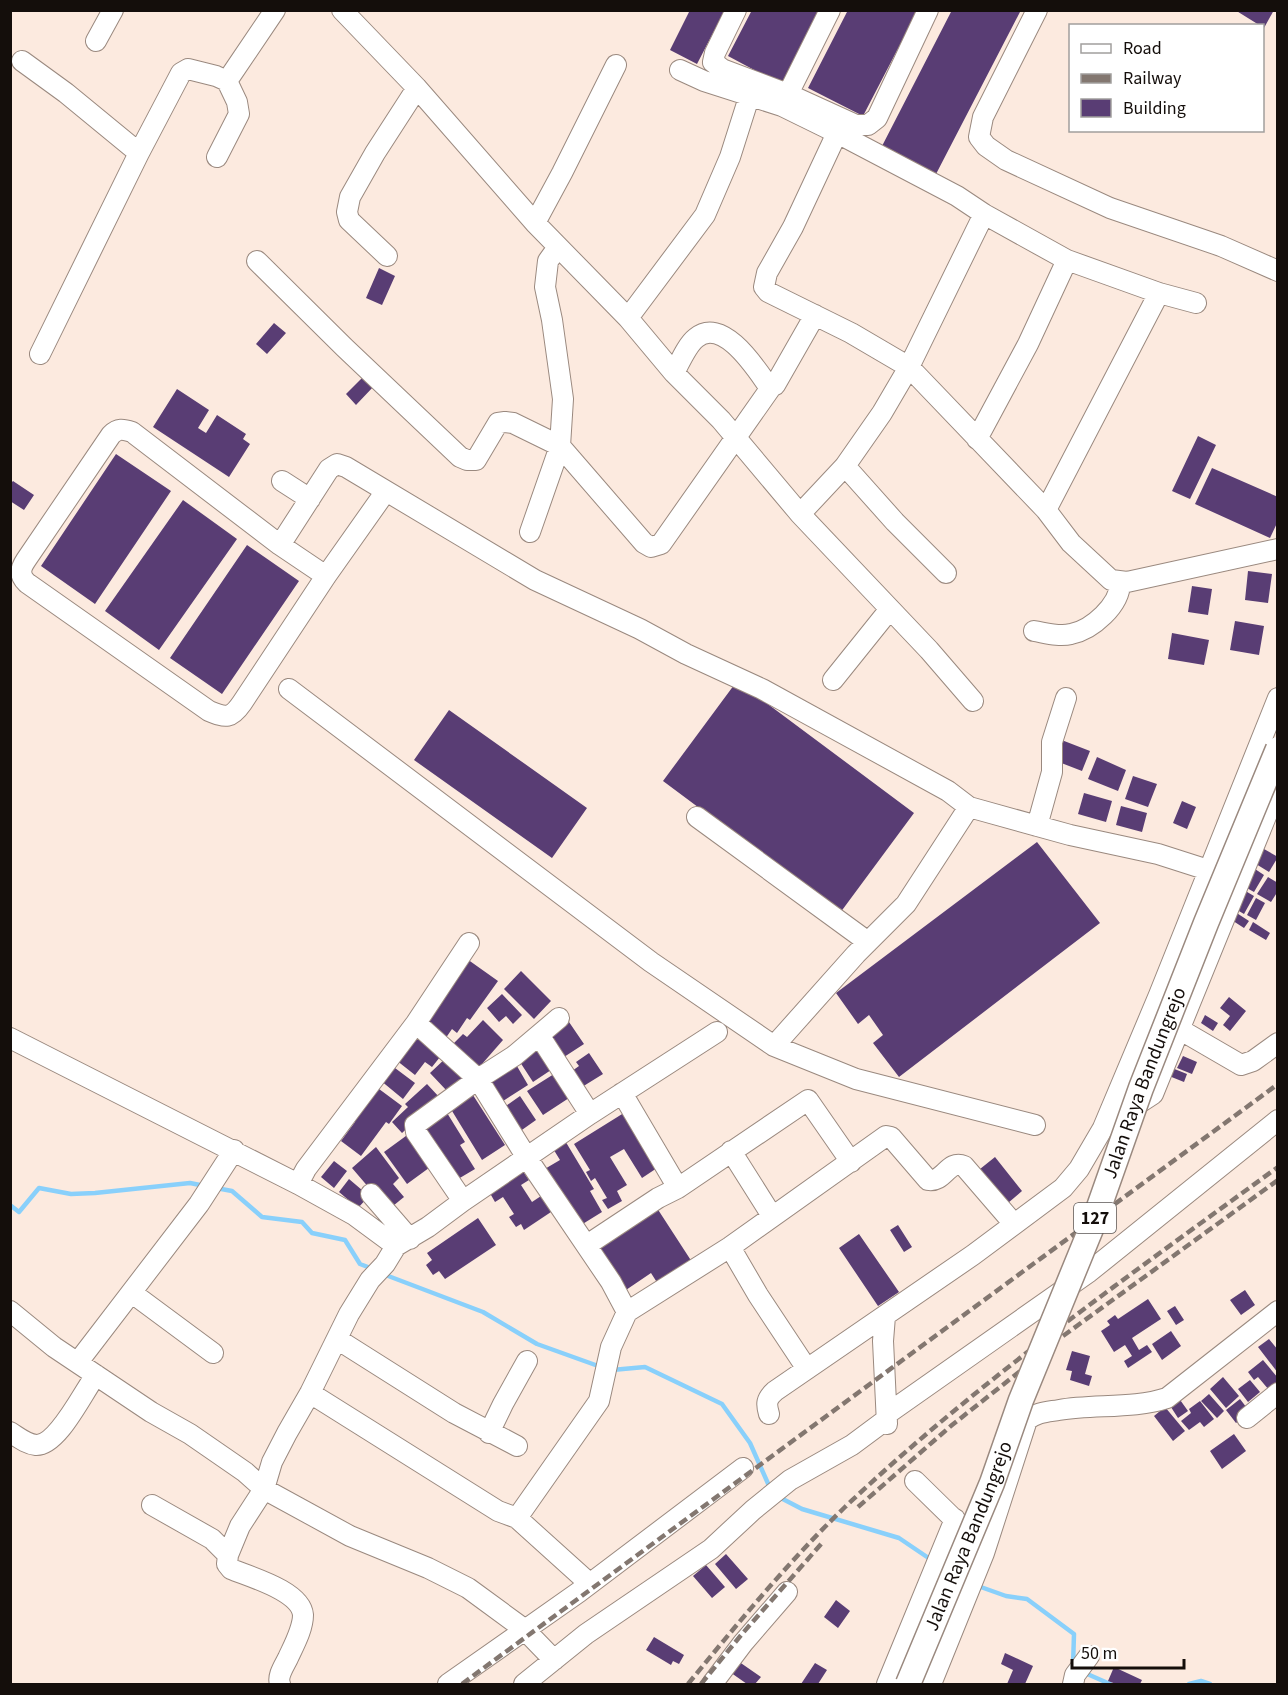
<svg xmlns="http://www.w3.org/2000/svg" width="1288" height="1695" font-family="'Source Sans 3',sans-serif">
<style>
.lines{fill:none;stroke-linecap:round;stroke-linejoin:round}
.stream{stroke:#89d0fb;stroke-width:4.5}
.building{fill:#593d74}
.minor-casing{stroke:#9a897f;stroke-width:22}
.minor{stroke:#fff;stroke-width:20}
.rail{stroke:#837770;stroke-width:4.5;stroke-dasharray:9 4.5;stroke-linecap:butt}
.major-bridge-casing{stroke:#9a897f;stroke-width:27;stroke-linecap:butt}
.major-bridge{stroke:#fff;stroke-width:24}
.labels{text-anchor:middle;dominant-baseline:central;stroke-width:6;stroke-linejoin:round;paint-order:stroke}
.shield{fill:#fff;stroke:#5a5654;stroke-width:1.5}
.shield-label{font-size:18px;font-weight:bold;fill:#140e0b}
.street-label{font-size:20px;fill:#140e0b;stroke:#fff}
</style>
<rect width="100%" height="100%" fill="#fceadf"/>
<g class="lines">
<path class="stream" d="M216,1188l16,3 30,26 40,5 10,11 33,7 15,24 13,5
M10,1205l9,7 20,-24 32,6 24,-1 95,-10 15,3
M383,1274l100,38 54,32 64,23
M612,1370l33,-3 77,37 28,39 20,45
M777,1496l25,13 97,29 31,21
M978,1586l28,10 21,3 47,35 -1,32
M1085,1673l25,11
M1189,1684l12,-3 9,3"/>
</g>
<path class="building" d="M690,10h35l-28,54 -27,-14z
M752,10h69l-39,75 -54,-29z
M848,10h70l-55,106 -55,-28z
M952,10h69l-86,166 -54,-28z
M1235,10h39l-10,18z
M379,268l16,8 -13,29 -16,-7z
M274,323l12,10 -19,21 -11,-10z
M364,376l10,10 -18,19 -10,-11z
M177,389l32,21 -11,18 8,5 11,-18 29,19 -3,5 7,5 -21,33 -76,-50z
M1198,436l18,9 -26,54 -18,-8z
M116,454l55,37 -76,113 -54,-38z
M1212,468l66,29v24l-8,17 -75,-34z
M13,481l21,14 -10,15 -14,-9v-17z
M183,500l54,39 -78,111 -54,-39z
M247,545l52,36 -77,113 -52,-36z
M1248,571l24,3 -4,29 -23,-3z
M1192,586l20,3 -4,26 -20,-3z
M1235,621l29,5 -5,29 -29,-5z
M1172,633l37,7 -5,25 -36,-6z
M737,681l177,132 -74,100 -177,-132z
M449,710l138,98 -35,50 -138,-98z
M1059,739l31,12 -8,20 -31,-12z
M1097,757l29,13 -8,21 -30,-12z
M1133,776l24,8 -9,23 -23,-8z
M1084,793l28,8 -6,21 -28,-8z
M1182,801l14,6 -9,22 -14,-6z
M1121,806l26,7 -5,19 -26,-7z
M1037,842l63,81 -201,154 -26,-34 10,-8 -14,-20 -11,9 -22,-31z
M1264,849l14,8 -9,15 -13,-8z
M1255,869l9,6 -10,17 -9,-5z
M1268,877l10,6v8l-7,11 -14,-8z
M1242,889l12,7 -10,18 -12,-7z
M1256,898l9,5 -9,17 -9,-5z
M1232,910l17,11 -5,7 -17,-11z
M1253,922l17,11 -4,7 -17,-10z
M467,959l31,22 -28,39 -3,-2 -10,15 -5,-4 -9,13 -19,-21z
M521,971l30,30 -17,18 -30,-30z
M502,994l20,21 -9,9 -7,-8 -7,6 -12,-14z
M1229,997l17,14 -16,20 -7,-6 7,-9 -10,-8z
M1205,1015l13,8 -5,8 -12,-8z
M483,1020l20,20 -28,32 -25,-25 13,-13 4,3z
M569,1022l15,22 -20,13 -15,-22z
M417,1031l27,21 -12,15 -7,-5 -10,13 -19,-15z
M536,1047l15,23 -18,12 -15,-23z
M589,1053l14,21 -21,13 -10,-16 7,-5 -3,-4z
M448,1056l17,19 -18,16 -17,-18z
M1183,1056l14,6 -5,12 -15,-6z
M514,1061l14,24 -28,18 -15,-23z
M391,1065l24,18 -12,16 -23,-19z
M1172,1068l15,6 -3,8 -15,-6z
M554,1074l15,24 -26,17 -16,-24z
M427,1084l13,14 -38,35 -10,-11 16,-15 -3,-3z
M375,1086l27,20 -13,18 -3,-2 -25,34 -20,-15 14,-19 -4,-3z
M471,1092l34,53 -23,15 -33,-54z
M520,1096l16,24 -17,12 -16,-24z
M444,1108l21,34 -5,3 15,24 -22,13 -35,-57z
M627,1111l33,55 -18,12 -18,-29 -14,8 17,28 -10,6 5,10 -14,8 -6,-9 5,-2 -12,-20 -4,3 -5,-9 4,-2 -16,-26z
M410,1133l23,32 -26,19 -23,-32z
M564,1139l30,50 -4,2 12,21 -21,13 -38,-55 17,-10 -8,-13z
M376,1147l23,31 -6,6 11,13 -16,13 -36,-42z
M995,1157l27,34 -14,12 -28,-34z
M334,1161l13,10 -13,17 -13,-11z
M520,1167l9,13 -8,5 11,17 12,-8 10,16 -30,20 -3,-6 -5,3 -7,-10 5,-3 -11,-17 -8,5 -8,-14z
M349,1179l20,17 -11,12 -19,-16z
M655,1205l37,57 -34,22 -7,-11 -28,19 -30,-46z
M478,1218l18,27 -51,34 -6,-8 -6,4 -7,-10 6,-5 -5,-7z
M898,1225l14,22 -8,5 -14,-22z
M859,1234l40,58 -21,14 -39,-58z
M1245,1290l10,15 -14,10 -11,-15z
M1148,1299l13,20 -29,19 7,12 8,-5 5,7 -24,16 -4,-7 8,-5 -7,-11 -11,7 -13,-21 9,-6 -3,-4 8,-6 3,4z
M1175,1306l9,14 -8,5 -9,-14z
M1171,1331l10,15 -19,14 -10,-16z
M1269,1339l9,11v23l-20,-26z
M1072,1351l18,5 -5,18 7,2 -3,10 -19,-6 2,-9 -6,-1z
M1263,1360l15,18v5l-9,7 -11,-13 -4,3 -6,-8z
M1223,1377l16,19 -13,12 -16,-19z
M1250,1380l10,12 -12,10 -10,-13z
M1209,1394l15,17 -7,7 -16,-17z
M1178,1397l10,14 -10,7 -9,-14z
M1240,1399l10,13 -14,11 -10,-13z
M1200,1401l14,18 -10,8 -4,-5 -11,8 -8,-9 10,-8 -2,-4z
M1165,1407l20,24 -12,10 -19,-25z
M1234,1434l12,17 -24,18 -12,-18z
M726,1554l22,25 -12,10 -21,-25z
M706,1565l19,22 -13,11 -19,-22z
M836,1600l14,11 -12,17 -14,-11z
M654,1637l30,18 -5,9 -6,-3 -2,4 -25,-15z
M1005,1653l28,13 -8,18h-18l6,-14 -12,-6z
M735,1659l26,18 -6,7h-8l-20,-14z
M815,1663l12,7 -9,14h-17z
M1114,1667l28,13 -2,4h-24l-8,-3z"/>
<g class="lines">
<g class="minor-casing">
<path id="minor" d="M342,10l75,78 118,135 93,95 46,55 47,47 79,94 129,136 44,51
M736,10l-21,43 -2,9 9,7 66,25 68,31h12l9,-7 51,-108
M1037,10l-54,107 -4,20 7,9 20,14 104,48 111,38 57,25
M96,41l17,-31
M22,61l44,32 73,60
M680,70l24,11 78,25 55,27
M788,94l42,-84
M217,157l22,-43 -2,-12 -10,-21
M535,223l27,-50 54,-108
M387,256l-38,-36 -2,-8 3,-15 25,-44 42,-65
M257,261l88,87 115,109 7,3h9l22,-37 7,-1 8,1 47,23 84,97 7,4 10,-3 111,-158
M1196,303l-37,-10 -92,-33 -83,-46 -27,-18 -120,-63 -44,94 -26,46 -3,14 4,5 83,41 58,34 137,143 25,33 40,37 16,2 151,-33
M628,318l77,-103 25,-58 20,-63
M40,354l99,-201 42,-80 7,-4 28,7 11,5 48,-71
M674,373c6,-11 13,-28 22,-35 26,-22 59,29 71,46l5,2 3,-1 40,-70
M977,439l51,-95 39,-84
M845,466l50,56 51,51
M282,481l28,18
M1046,510l113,-217
M800,514l45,-48 37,-53 27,-46 75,-153
M530,532l30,-86 3,-47 -11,-79 -7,-33 3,-26 10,-14
M280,545l-148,-113c-9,-3 -14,-4 -21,3l-85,125c-6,9 -7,15 1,23l182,128c17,7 22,8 33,-8l84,-127 60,-85
M326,576l-46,-31 49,-76 8,-5 9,3 189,113 105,49 46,25 76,35 186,102 21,16 101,28 88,19 50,16
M1034,631c12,2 25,6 37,3 21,-4 49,-29 49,-51
M833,680l57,-71
M289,689l362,273 123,84
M969,807l-63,97 -50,50 -82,92 82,33 179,46
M697,817l171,125
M1037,826l15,-54v-30l14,-44
M416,1023l62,56 49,79 84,124 16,30
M1179,1029l62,36 12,-4 25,-18
M539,1035l51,79
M10,1038l288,146 56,31 42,31
M622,1093l56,95
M1130,1109l23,-15 125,-307
M731,1151l41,65
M298,1184l8,-15 110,-146 53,-80
M371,1194l39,45
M463,1201l-47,-69 -1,-7 63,-46 36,-23 45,-38
M587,1245l71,-47 20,-10 130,-88 43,62
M730,1247l28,48 49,74
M132,1293l81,60
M10,1311l44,36 97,65 39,22 55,38 19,17 86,47 78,32 40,20 56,41 30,31
M885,1316l-2,25 4,83
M337,1339l117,74 63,33
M78,1362l121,-158 35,-54
M310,1393l188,118 19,7 72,65
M769,1414c-3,-10 -3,-15 6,-23l198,-136 90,-67 16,-19 24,-41 56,-133 119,-297
M887,1414l202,-142 189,-152
M1247,1418l31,-25
M10,1432c8,5 16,12 26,13 22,1 47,-53 60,-70
M489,1433l14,-29 24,-43
M915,1481l48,47
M152,1505l60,34 16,16
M517,1518l82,-117 12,-54 16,-35 103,-65 156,-111 5,1 37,43c16,3 20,-21 36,-14l50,58
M280,1684c-3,-8 4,-18 8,-26 6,-13 15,-29 15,-43 -2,-24 -53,-38 -72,-46l-4,-5 1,-9 12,-29 24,-37 8,-27 15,-29 23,-40 39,-79 21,-34 15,-16 11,-18 32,-19 35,-26 127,-87 127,-82
M448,1684l131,-92 164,-124
M524,1684l62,-50 125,-85 42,-39 37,-30 62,-35 35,-26
M712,1684l31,-41 44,-51
M887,1684l68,-165
M931,1684l53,-131 43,-133c10,-8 20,-8 32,-10 35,-6 75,-1 108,-12l111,-87
M1073,1684l2,-9 14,-19"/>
</g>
<use href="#minor" class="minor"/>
<path class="rail" d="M1063,1336l215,-156
M858,1507l94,-82 76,-60
M462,1684l816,-600
M688,1684c50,-61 100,-122 157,-177 133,-126 285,-232 433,-340
M701,1684l41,-50 80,-91"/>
<g class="major-bridge-casing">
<g id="major-bridge">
<path id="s1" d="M908,1684l84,-201 29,-83 72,-176 48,-136 65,-165 72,-174"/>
</g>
</g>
<use href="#major-bridge" class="major-bridge"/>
</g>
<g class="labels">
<rect class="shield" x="1074" y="1203" width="42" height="30" rx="4.5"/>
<g class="shield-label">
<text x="1095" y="1218">127</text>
</g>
<g class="street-label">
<text stroke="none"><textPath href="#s1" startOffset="646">Jalan Raya Bandungrejo</textPath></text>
<text stroke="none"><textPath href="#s1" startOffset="160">Jalan Raya Bandungrejo</textPath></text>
</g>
</g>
<rect width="1288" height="1695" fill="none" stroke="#140e0b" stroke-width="24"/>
<rect x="1069" y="24" width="195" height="108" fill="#ffffff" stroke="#a19f9d" stroke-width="1.5"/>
<rect x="1081" y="44" width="30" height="9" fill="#ffffff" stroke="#a19f9d" stroke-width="1.5"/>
<text x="1123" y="54" font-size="18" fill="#140e0b">Road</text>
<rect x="1081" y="74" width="30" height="9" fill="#837770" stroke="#a19f9d" stroke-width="1.5"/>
<text x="1123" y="84" font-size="18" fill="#140e0b">Railway</text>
<rect x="1081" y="99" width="30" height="18" fill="#593d74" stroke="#a19f9d" stroke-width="1.5"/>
<text x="1123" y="114" font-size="18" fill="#140e0b">Building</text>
<path d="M1072 1659v9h112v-9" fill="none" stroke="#140e0b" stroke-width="3"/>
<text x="1081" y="1659" font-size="18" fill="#140e0b" stroke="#ffffff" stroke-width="4.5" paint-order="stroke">50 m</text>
</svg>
